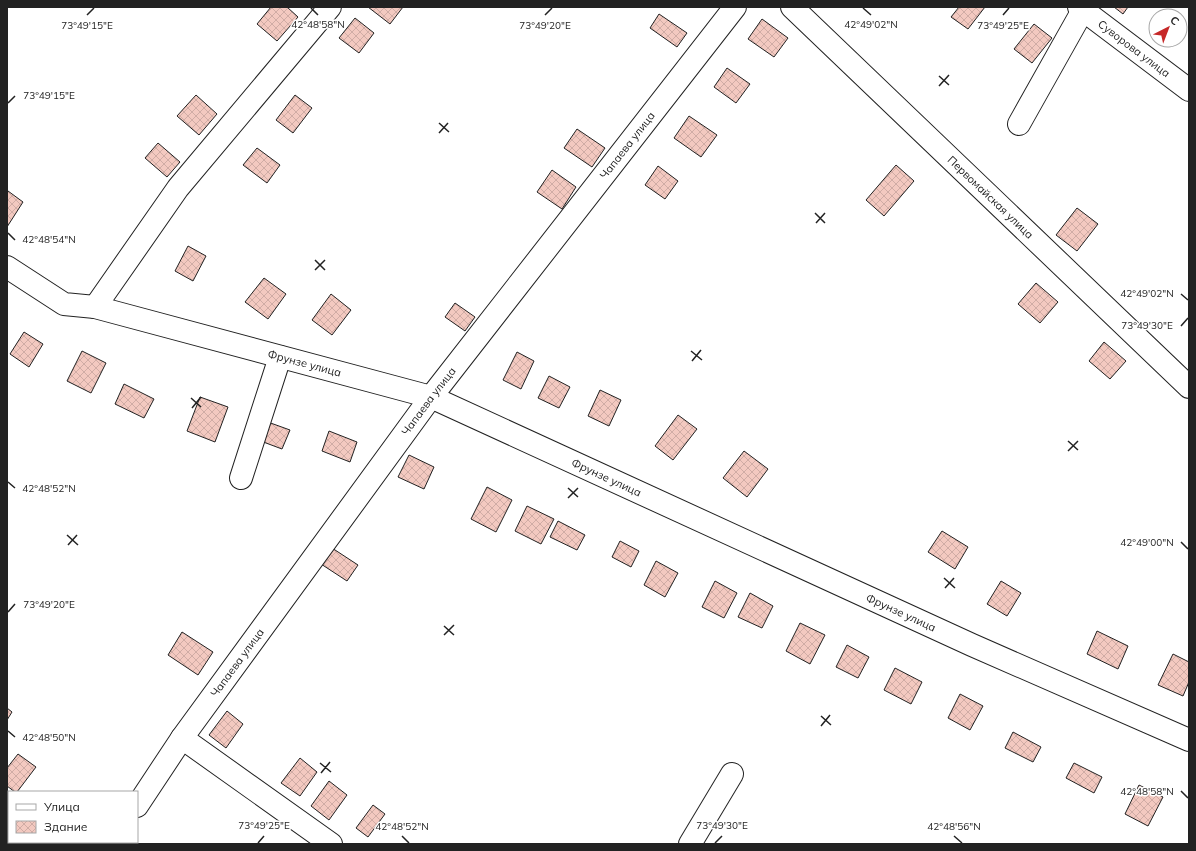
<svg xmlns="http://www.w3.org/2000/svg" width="1196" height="851" font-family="Mulish,sans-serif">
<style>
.building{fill:url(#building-cross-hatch);stroke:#222}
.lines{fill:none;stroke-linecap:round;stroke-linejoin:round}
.minor-casing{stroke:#222;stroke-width:24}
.minor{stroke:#fff;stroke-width:22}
.ticks{fill:none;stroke:#222;stroke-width:1.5}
.labels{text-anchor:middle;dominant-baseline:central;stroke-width:3;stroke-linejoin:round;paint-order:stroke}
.street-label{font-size:11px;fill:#222;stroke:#fff}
.ticks-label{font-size:10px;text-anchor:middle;fill:#222;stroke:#fff;stroke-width:3;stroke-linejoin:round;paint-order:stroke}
</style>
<defs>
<pattern id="building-cross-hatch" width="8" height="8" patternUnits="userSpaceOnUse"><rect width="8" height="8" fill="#f3c9c0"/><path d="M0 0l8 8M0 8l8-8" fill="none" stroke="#d0aca5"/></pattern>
</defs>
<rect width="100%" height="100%" fill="#fff"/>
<path class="building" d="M271,7h16l11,10 -21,24 -20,-17z
M368,7h35l-13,17z
M959,7h26l-17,22 -17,-12z
M1114,7h14l-5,7z
M659,14l28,19 -10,14 -27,-19z
M355,18l19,15 -15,20 -20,-15z
M762,19l26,19 -14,19 -26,-18z
M1034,24l18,14 -20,25 -18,-14z
M727,68l23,16 -14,19 -22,-16z
M196,95l21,19 -18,21 -22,-19z
M295,95l17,13 -19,25 -17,-13z
M689,116l28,19 -16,22 -27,-19z
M577,129l28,19 -13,19 -28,-19z
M158,143l22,19 -13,15 -22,-19z
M257,148l23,17 -13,18 -24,-18z
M896,165l18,16 -30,35 -18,-16z
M658,166l20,15 -13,18 -20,-14z
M552,170l24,17 -14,22 -25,-17z
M8,191l15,11 -16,25v-35z
M1077,208l21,16 -21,27 -21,-16z
M188,246l18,10 -13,25 -18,-10z
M264,278l22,16 -18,25 -23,-17z
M1036,283l22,19 -18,21 -22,-19z
M331,294l20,16 -19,25 -20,-15z
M455,303l20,14 -10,14 -20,-14z
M24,332l19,12 -14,23 -19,-13z
M1104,342l22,19 -16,18 -21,-18z
M82,351l24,12 -15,30 -24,-12z
M517,352l17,9 -13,28 -18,-9z
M549,376l21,11 -11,21 -21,-10z
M124,384l30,15 -10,19 -29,-14z
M600,390l21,10 -12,26 -21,-10z
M200,397l28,10 -13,35 -28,-11z
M678,415l19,14 -24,31 -18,-14z
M265,421l25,9 -8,19 -24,-9z
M329,431l28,11 -7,20 -28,-11z
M744,451l24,18 -21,28 -24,-19z
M409,455l25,12 -10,22 -26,-12z
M487,487l25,13 -16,32 -25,-13z
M527,506l27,13 -13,25 -26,-13z
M558,521l27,14 -8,15 -27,-13z
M942,531l26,16 -13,22 -27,-17z
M620,541l19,10 -8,16 -19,-10z
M332,548l26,17 -11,16 -26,-17z
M656,561l22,12 -13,24 -21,-12z
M715,581l22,12 -13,25 -22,-11z
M1001,581l20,12 -14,23 -20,-12z
M750,593l23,13 -11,22 -24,-11z
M800,623l25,12 -15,29 -24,-13z
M1097,631l31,15 -10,23 -31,-15z
M182,632l31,20 -15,23 -30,-20z
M847,645l22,12 -11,21 -22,-11z
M1173,654l16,8v20l-6,14 -25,-11z
M895,668l27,14 -11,22 -27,-14z
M960,694l23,12 -13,24 -22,-12z
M7,708l5,4 -5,8z
M227,711l16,13 -17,24 -17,-13z
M1013,732l28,15 -8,15 -28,-14z
M18,754l18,13 -19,25h-2l-8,-6v-18z
M300,758l17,14 -17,24 -19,-13z
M1074,763l28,14 -8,16 -28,-15z
M329,781l18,14 -18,25 -18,-14z
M1139,785l24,12 -15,29 -23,-12z
M373,805l12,9 -17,23 -12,-9z"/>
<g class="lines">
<g class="minor-casing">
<g id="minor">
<path id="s1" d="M792,7l397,380"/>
<path id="s2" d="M1079,7l110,83"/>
<path d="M1019,124l64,-114"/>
<path id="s3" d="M7,267l57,37 31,3 336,90 541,248 217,95"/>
<path d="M95,307l83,-119 152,-181"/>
<path d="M241,478l39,-121"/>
<path d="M182,738l149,106"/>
<path id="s4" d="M137,806l45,-68 249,-341 304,-390"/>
<path d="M112,844l1,-2"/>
<path d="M690,844l42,-70"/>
</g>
</g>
<use href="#minor" class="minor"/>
</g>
<path class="ticks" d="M311,8l7,7M863,8l8,7M87,15l7,-7M545,15l7,-7M1003,15l6,-7M939,76l10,9M939,86l10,-11M8,103l7,-7M439,123l10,9M439,133l9,-10M815,213l10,10M816,223l9,-10M8,233l7,7M315,260l10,10M315,270l10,-10M1181,294l7,6M1181,326l7,-8M691,351l11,9M692,361l9,-11M191,398l10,9M192,408l9,-11M1068,441l10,9M1068,451l10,-10M8,482l7,6M568,488l10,9M568,498l10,-10M67,535l11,10M1181,542l7,7M68,545l9,-10M944,578l11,10M945,588l9,-10M8,612l7,-8M444,626l10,9M444,635l10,-10M821,716l10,9M821,726l9,-11M8,731l7,6M320,763l11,9M321,773l9,-11M1181,791l7,7M402,836l7,7M954,836l8,7M258,843l6,-7M715,843l7,-7"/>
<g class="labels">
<g class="street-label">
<text stroke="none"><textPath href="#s2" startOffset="69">Суворова улица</textPath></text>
<text stroke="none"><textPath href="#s4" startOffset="823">Чапаева улица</textPath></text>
<text stroke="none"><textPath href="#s1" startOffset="275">Первомайская улица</textPath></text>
<text stroke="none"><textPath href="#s3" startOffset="316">Фрунзе улица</textPath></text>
<text stroke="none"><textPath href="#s4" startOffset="499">Чапаева улица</textPath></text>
<text stroke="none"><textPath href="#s3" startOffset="640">Фрунзе улица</textPath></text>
<text stroke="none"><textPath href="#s3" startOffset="964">Фрунзе улица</textPath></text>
<text stroke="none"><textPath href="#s4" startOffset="175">Чапаева улица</textPath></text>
</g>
</g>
<g class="ticks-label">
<text x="318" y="28">42°48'58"N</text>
<text x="871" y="28">42°49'02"N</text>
<text x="87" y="29">73°49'15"E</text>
<text x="545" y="29">73°49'20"E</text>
<text x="1003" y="29">73°49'25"E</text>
<text x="49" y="99">73°49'15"E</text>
<text x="49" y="243">42°48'54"N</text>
<text x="1147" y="297">42°49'02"N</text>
<text x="1147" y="329">73°49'30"E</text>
<text x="49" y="492">42°48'52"N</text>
<text x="1147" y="546">42°49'00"N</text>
<text x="49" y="608">73°49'20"E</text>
<text x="49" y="741">42°48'50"N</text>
<text x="1147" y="795">42°48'58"N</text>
<text x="264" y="829">73°49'25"E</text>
<text x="722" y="829">73°49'30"E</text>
<text x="402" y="830">42°48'52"N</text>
<text x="954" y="830">42°48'56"N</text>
</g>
<rect width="1196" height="851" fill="none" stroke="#222222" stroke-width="16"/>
<rect x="8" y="791" width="130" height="52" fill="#ffffff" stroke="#a7a7a7"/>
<rect x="16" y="804" width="20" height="6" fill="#ffffff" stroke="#a7a7a7"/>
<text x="44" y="811" font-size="12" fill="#222222">Улица</text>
<rect x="16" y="821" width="20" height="12" fill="url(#building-cross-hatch)" stroke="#a7a7a7"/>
<text x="44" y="831" font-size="12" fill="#222222">Здание</text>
<g transform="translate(1168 28) rotate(42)"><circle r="19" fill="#ffffff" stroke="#a7a7a7"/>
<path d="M0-3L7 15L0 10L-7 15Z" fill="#c62828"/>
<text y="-6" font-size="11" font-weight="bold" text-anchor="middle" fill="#222222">С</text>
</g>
</svg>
